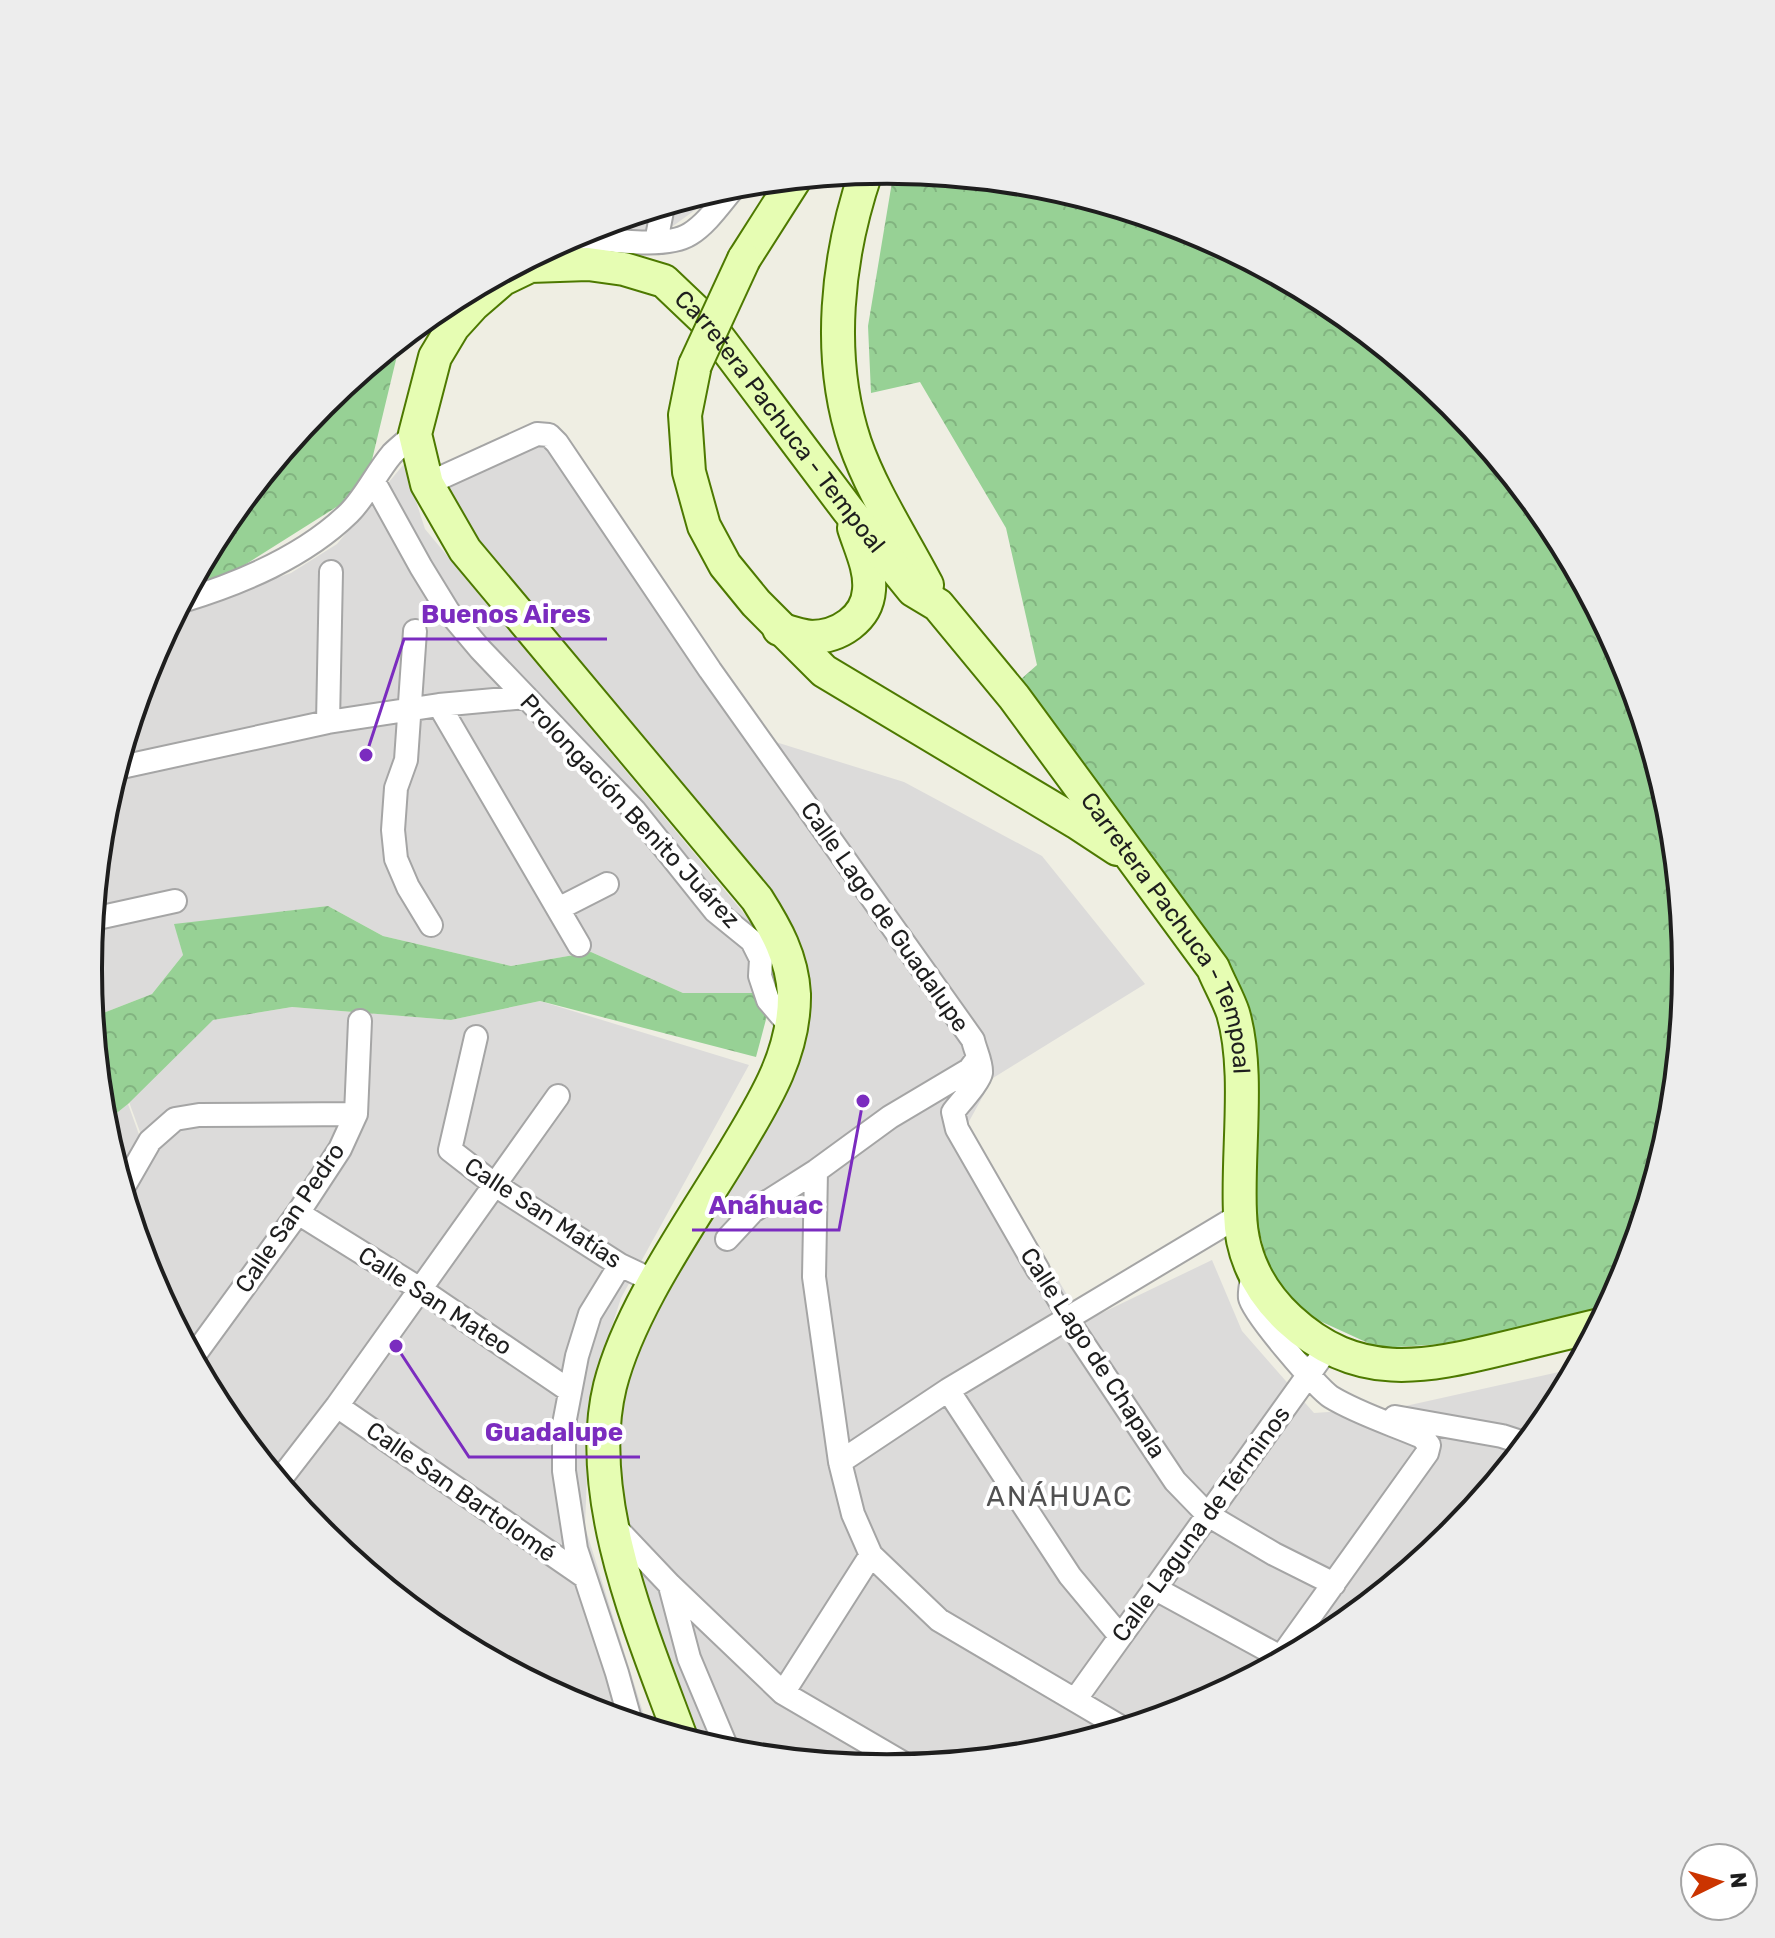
<svg xmlns="http://www.w3.org/2000/svg" width="1775" height="1938" font-family="Rubik,sans-serif">
<style>
.residential{fill:#dcdbda}
.forest{fill:url(#forest-crowns)}
.lines{fill:none;stroke-linecap:round;stroke-linejoin:round}
.pedestrian-casing{stroke:#a5a5a5;stroke-width:20}
.minor-casing{stroke:#a5a5a5;stroke-width:26}
.secondary-casing{stroke:#4d7900;stroke-width:36}
.pedestrian{stroke:#fff;stroke-width:16}
.minor{stroke:#fff;stroke-width:22}
.secondary{stroke:#e6fdb3;stroke-width:32}
.secondary-bridge-casing{stroke:#4d7900;stroke-width:36;stroke-linecap:butt}
.secondary-bridge{stroke:#e6fdb3;stroke-width:32}
.labels{text-anchor:middle;dominant-baseline:central;stroke-width:8;stroke-linejoin:round;paint-order:stroke}
.street-label{font-size:24px;fill:#1e1e1e;stroke:#fff}
.quarter-label{font-size:28px;letter-spacing:2px;fill:#515151;stroke:#fff}
.rim{fill:none;stroke:#1e1e1e;stroke-width:4}
.leader{fill:none;stroke:#7b2cbf;stroke-width:3}
.callout-dot{fill:#7b2cbf;stroke:#fff;stroke-width:3}
.callout-label{font-size:26px;text-anchor:middle;font-weight:bold;fill:#7b2cbf;stroke:#fff;stroke-width:8;stroke-linejoin:round;paint-order:stroke}
</style>
<defs>
<pattern id="forest-crowns" width="20" height="18" patternUnits="userSpaceOnUse" patternTransform="scale(2)"><rect width="20" height="18" fill="#97d195"/><path d="M2 6a3 3 0 1 1 6 0M12 15a3 3 0 1 1 6 0" fill="none" stroke="#82b380"/></pattern>
</defs>
<rect width="100%" height="100%" fill="#efeee3"/>
<path class="residential" d="M716,190l-14,15 -40,29 -52,-6 -25,1z
M543,444l194,286 167,52 138,74 103,128 -152,94 -26,47 116,197 129,-62 30,71 72,82 87,-6 176,-39 -25,46 -99,121 -122,99 -138,74 -150,45 -156,15 -156,-15 -65,-20 -68,-330 165,-335 19,-80 -8,-48 -353,-449z
M404,464l21,65 341,411 8,42 -32,18 -59,-7 -92,-41 -80,14 -128,-30 -55,-30 -153,19 8,30 -31,39 -59,23 -5,-48 15,-156 46,-150 27,-50 115,-40 46,-29z
M540,1001l209,64 -128,233 -31,96 -5,133 63,201 -67,-21 -138,-73 -121,-100 -100,-121 -73,-138 -29,-96 23,-39 -14,-38 83,-82 80,-13 159,13z
M128,1104l13,36 -22,37 -16,-53z"/>
<path class="forest" d="M899,171l145,14 150,46 138,74 121,99 99,121 74,138 46,150 15,156 -15,156 -46,150 -16,30 -68,19 -97,20 -66,4 -70,-32 -37,-37 -18,-68 -5,-154 -229,-377 17,-15 -31,-137 -86,-146 -49,11 -3,-67 24,-144z
M401,339l-36,150 -152,96 -27,8 37,-69 99,-121z
M328,906l55,30 128,30 80,-14 92,41h90l-17,64 -216,-56 -89,19 -159,-13 -79,13 -85,84 -25,20 -10,-107 59,-23 31,-39 -9,-31z"/>
<g class="lines">
<g class="pedestrian-casing">
<path id="pedestrian" d="M1038,1270l29,49"/>
</g>
<g class="minor-casing">
<path id="minor" d="M564,240l9,-3c31,2 92,13 117,-3 18,-11 32,-33 47,-50
M656,242l7,-36
M374,482l47,85 27,44 32,38 155,162 80,100 37,30 9,18 -1,17 8,24 23,27
M427,484l110,-50 12,1 8,8 153,227 263,370c2,10 9,23 8,33 -1,8 -22,31 -28,39l4,17 81,141
M182,601c59,-18 122,-44 167,-88 17,-17 27,-40 43,-59 7,-7 16,-14 23,-20
M415,631l-9,129 -10,28 -3,42 3,29 12,28 23,38
M439,705l140,240
M328,722l3,-150
M117,768l211,-46 111,-17 87,-8
M558,909l49,-25
M93,919l82,-18
M476,1037l-26,113 45,35 125,80 36,17
M816,1171l-2,106 26,185 13,52 18,41 68,65 185,109
M123,1188l27,-47 25,-22 24,-4 157,-1
M298,1213l122,76 150,102
M727,1239l26,-28 63,-40 74,-54 79,-47 9,-12
M620,1265l-30,49 -13,42 -13,68v47l12,78 41,124 14,50
M1253,1273c-1,7 -4,18 -3,25 2,14 68,91 81,99 28,17 61,27 91,40l7,8 -2,8 -146,204
M1067,1319l108,162 33,34 66,39 60,30
M193,1357l105,-144 42,-64 16,-35 4,-93
M948,1390l122,186 50,60
M337,1406l248,171
M1395,1417l107,19 25,8
M840,1462l108,-72 292,-175
M279,1481l58,-75 221,-310
M615,1527l55,58 113,108 125,73
M670,1586l19,72 40,95
M1156,1589l128,70
M783,1693l88,-138
M1075,1700l252,-351"/>
</g>
<g class="secondary-casing">
<g id="secondary">
<path d="M866,172c-29,85 -40,184 -11,271 17,49 48,96 72,142"/>
<path d="M744,259l51,-80"/>
<path d="M695,365l-10,50 4,57 15,54 21,39 31,38 68,68 252,151 41,27"/>
<path d="M779,629c10,3 22,7 32,8 28,0 56,-18 58,-47 2,-21 -9,-43 -15,-62"/>
<path id="s1" d="M681,1738c-38,-103 -98,-241 -71,-352 20,-79 83,-166 125,-236 29,-48 60,-97 59,-156 -2,-37 -18,-65 -37,-95l-292,-349 -38,-66 -12,-50 20,-77 18,-30 20,-22 30,-26 27,-13 58,-2 36,5 40,12 41,39 143,190 65,80 25,15 76,92 199,271c6,15 15,30 20,45 17,58 4,138 7,200 1,42 18,77 49,106 68,63 134,49 216,29 32,-8 63,-15 95,-23"/>
</g>
</g>
<use href="#pedestrian" class="pedestrian"/>
<use href="#minor" class="minor"/>
<use href="#secondary" class="secondary"/>
<g class="secondary-bridge-casing">
<path id="secondary-bridge" d="M695,365l49,-106"/>
</g>
<use href="#secondary-bridge" class="secondary-bridge"/>
</g>
<g class="labels">
<g class="street-label">
<text stroke="none"><textPath href="#s1" startOffset="2020">Carretera Pachuca - Tempoal</textPath></text>
<text transform="translate(630 811) rotate(47)">Prolongación Benito Juárez</text>
<text transform="translate(885 917) rotate(55)">Calle Lago de Guadalupe</text>
<text stroke="none"><textPath href="#s1" startOffset="2668">Carretera Pachuca - Tempoal</textPath></text>
<text transform="translate(543 1213) rotate(33)">Calle San Matías</text>
<text transform="translate(290 1218) rotate(-56)">Calle San Pedro</text>
<text transform="translate(435 1301) rotate(33)">Calle San Mateo</text>
<text transform="translate(1093 1353) rotate(57)">Calle Lago de Chapala</text>
<text transform="translate(461 1492) rotate(35)">Calle San Bartolomé</text>
<text transform="translate(1201 1524) rotate(-54)">Calle Laguna de Términos</text>
</g>
<g class="quarter-label">
<text x="1060" y="1496">ANÁHUAC</text>
</g>
</g>
<path d="M0 0H1775V1938H0ZM102 969a785 785 0 1 1 1570 0a785 785 0 1 1-1570 0Z" fill="#ededed" fill-rule="evenodd"/>
<path class="rim" d="M102 969a785 785 0 1 1 1570 0a785 785 0 1 1-1570 0Z"/>
<path class="leader" d="M366 755L404 639H607M863 1101L839 1230H692M396 1346L469 1457H640"/>
<g class="callout-dot">
<circle cx="366" cy="755" r="8"/>
<circle cx="863" cy="1101" r="8"/>
<circle cx="396" cy="1346" r="8"/>
</g>
<g class="callout-label">
<text x="506" y="623">Buenos Aires</text>
<text x="766" y="1214">Anáhuac</text>
<text x="554" y="1441">Guadalupe</text>
</g>
<g transform="translate(1719 1882) rotate(85)"><circle r="38" fill="#ffffff" stroke="#a5a5a5" stroke-width="2"/>
<path d="M0-6L14 30L0 20L-14 30Z" fill="#cb3400"/>
<text y="-12" font-size="22" font-weight="bold" text-anchor="middle" fill="#1e1e1e">N</text>
</g>
</svg>
